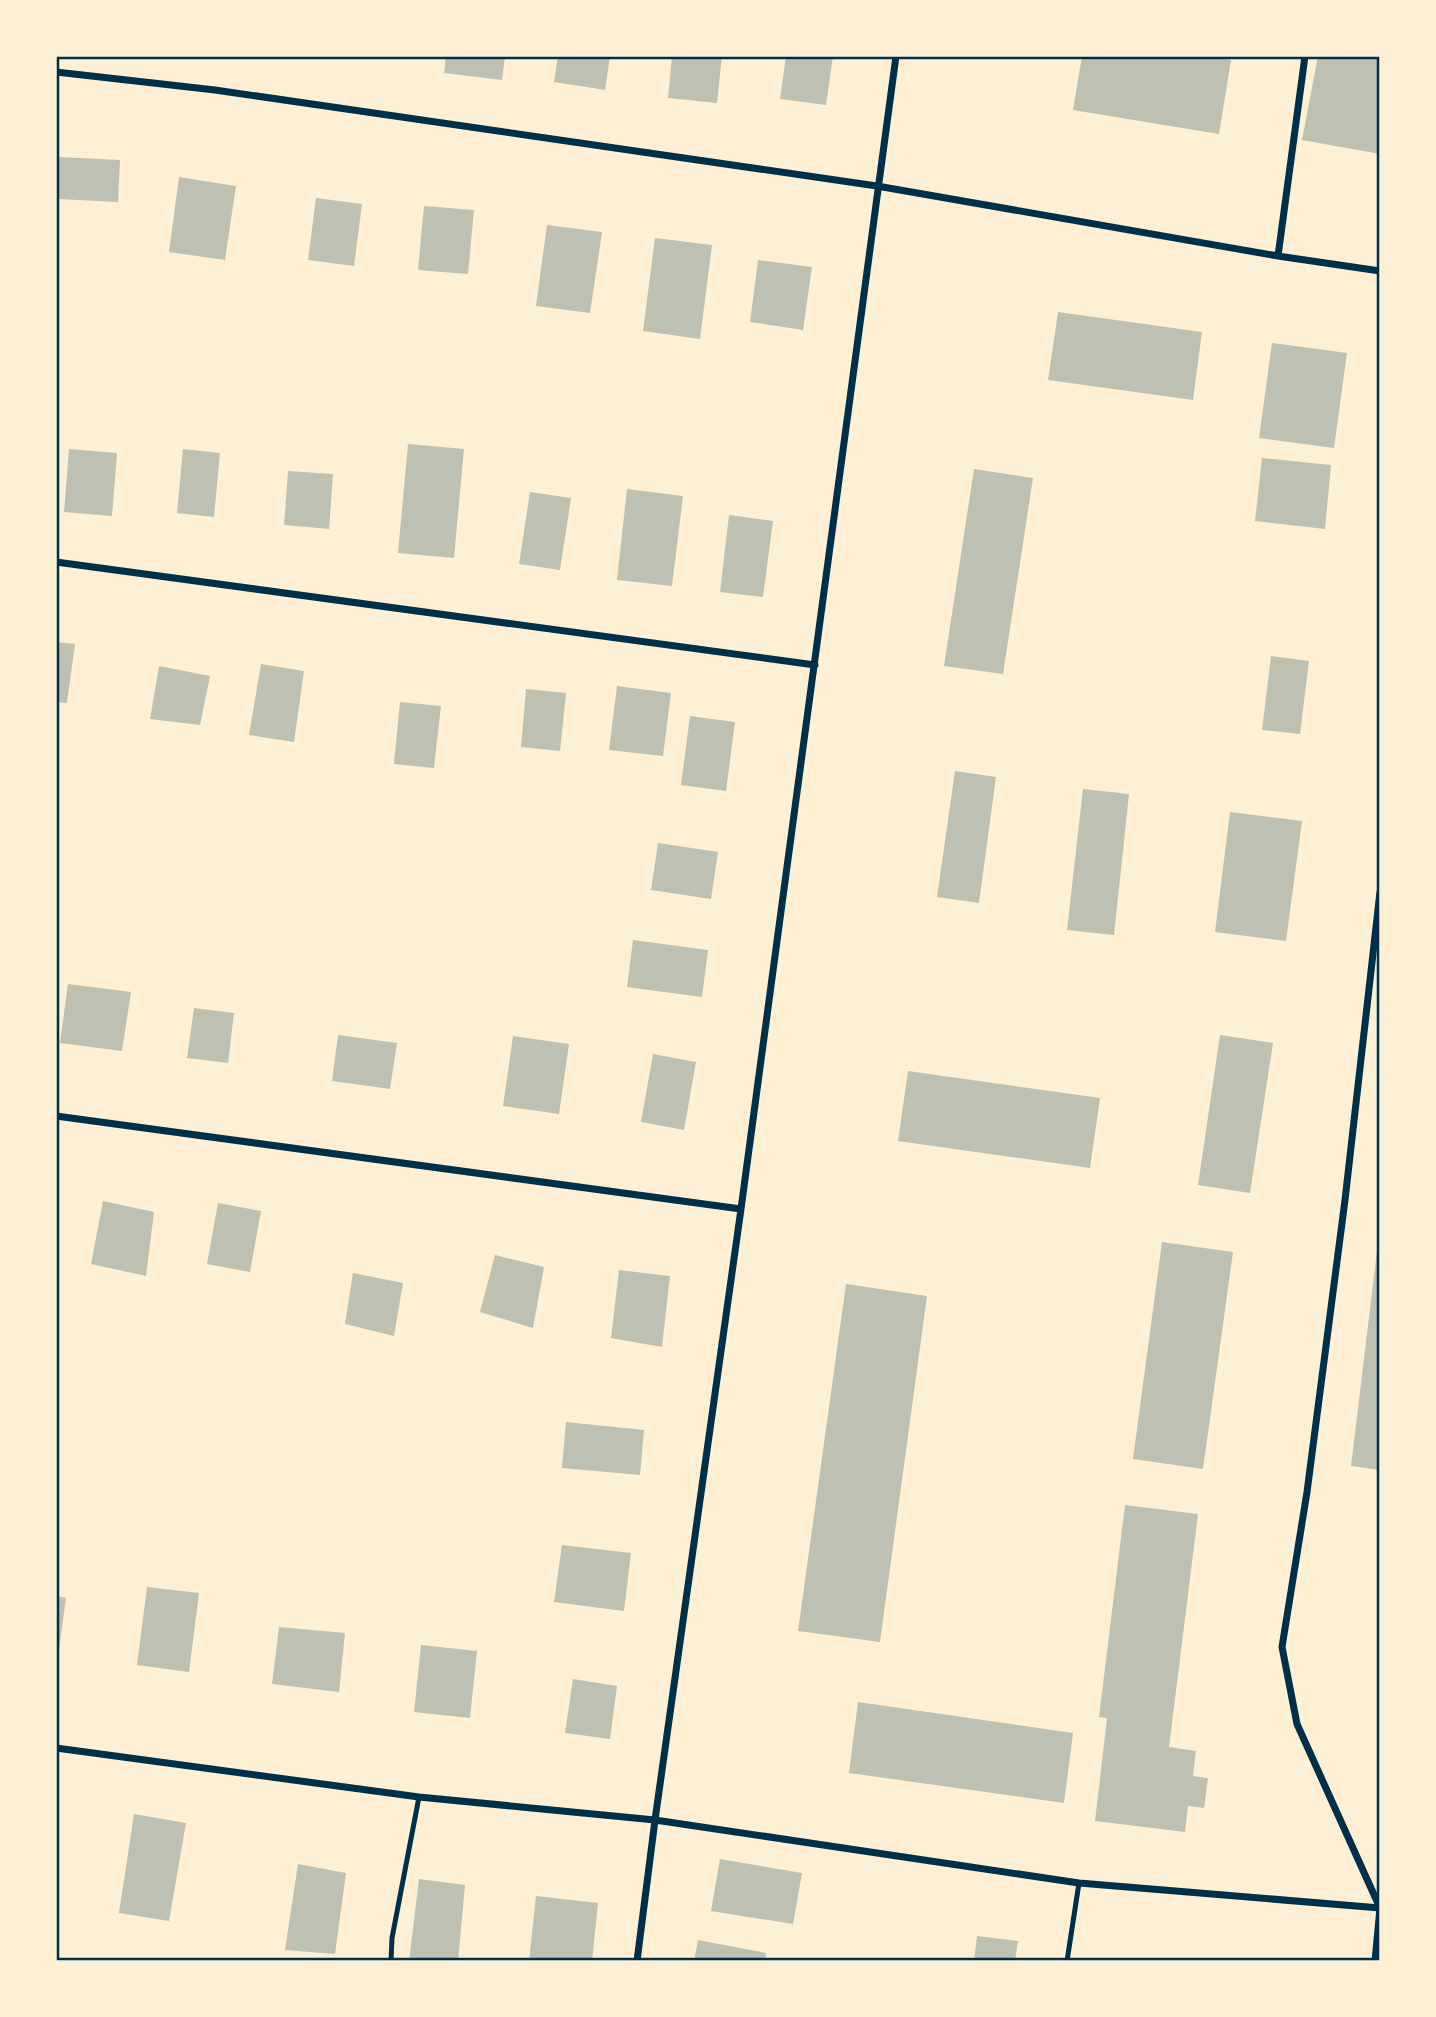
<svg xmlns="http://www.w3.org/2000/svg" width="1436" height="2017" font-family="Overpass,sans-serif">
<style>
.building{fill:#bec0b2}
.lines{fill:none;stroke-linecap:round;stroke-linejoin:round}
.service{stroke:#003049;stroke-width:5}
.minor{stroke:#003049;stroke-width:7}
.neatline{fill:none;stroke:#003049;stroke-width:2.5}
</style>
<rect width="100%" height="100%" fill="#fdf0d5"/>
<path class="building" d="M446,56h59l-3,24 -58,-7z
M558,56h52l-5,34 -51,-8z
M672,56h50l-5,47 -49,-5z
M786,56h47l-7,49 -46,-6z
M1082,56h127l22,4 -12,74 -146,-24z
M1318,56h62v98l-78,-14z
M59,157l61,3 -2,42 -60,-3z
M179,177l57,9 -11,74 -56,-8z
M316,198l46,6 -8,62 -46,-6z
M424,206l50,4 -6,64 -50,-4z
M547,225l55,7 -12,81 -54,-7z
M655,238l57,7 -12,94 -57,-8z
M758,260l54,7 -9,63 -53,-8z
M1058,312l144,20 -9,68 -145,-20z
M1272,343l75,10 -13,95 -75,-10z
M408,444l56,5 -10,109 -56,-5z
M69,449l48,4 -5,63 -48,-4z
M183,449l37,4 -6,64 -37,-4z
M1262,458l69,7 -6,64 -70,-8z
M974,469l59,9 -30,196 -59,-8z
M288,471l45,3 -4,55 -45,-4z
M627,489l56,7 -11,90 -55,-6z
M530,492l41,6 -11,72 -41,-6z
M729,515l44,6 -10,76 -43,-5z
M56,642l19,2 -8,59 -11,-1z
M1271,656l38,5 -9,73 -38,-4z
M261,664l43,7 -10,71 -45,-7z
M159,666l51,10 -10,49 -50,-6z
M617,686l54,7 -8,63 -54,-6z
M526,689l40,4 -6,58 -39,-4z
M400,702l41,4 -7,62 -40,-4z
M690,716l45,6 -9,69 -45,-6z
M955,771l41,6 -17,126 -42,-6z
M1083,789l46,5 -15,141 -47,-5z
M1230,812l72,9 -16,120 -71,-9z
M658,843l60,9 -7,47 -60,-9z
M633,940l75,10 -6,47 -75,-10z
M68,984l63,8 -9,59 -62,-8z
M194,1008l40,5 -6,50 -41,-5z
M338,1035l59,8 -7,46 -58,-8z
M1220,1035l53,8 -23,150 -52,-8z
M513,1036l56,8 -10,70 -56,-8z
M653,1054l43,8 -12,68 -43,-8z
M908,1071l192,27 -10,70 -192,-27z
M103,1201l51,11 -8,64 -55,-12z
M218,1203l43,8 -11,61 -43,-8z
M1162,1242l71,10 -30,217 -70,-10z
M1378,1243h2v227l-29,-4z
M495,1255l49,12 -11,61 -53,-16z
M619,1270l51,6 -8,71 -51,-9z
M353,1273l50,10 -9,53 -49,-12z
M846,1284l81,12 -47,346 -82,-11z
M566,1422l78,8 -4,45 -78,-7z
M1125,1505l73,9 -29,233 27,4 -3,25 15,2 -4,30 -16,-2 -3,26 -90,-11 12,-103 -8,-1z
M562,1545l69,8 -7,58 -70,-9z
M147,1587l52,6 -10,79 -52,-7z
M56,1596l10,2 -8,58h-2z
M279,1627l66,6 -6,59 -67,-8z
M421,1645l56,6 -7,67 -56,-6z
M573,1679l44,7 -7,53 -45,-6z
M858,1702l215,31 -9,70 -215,-30z
M134,1814l52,9 -17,98 -50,-8z
M720,1859l82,14 -9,51 -82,-13z
M298,1864l48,9 -11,81 -50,-4z
M419,1879l46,6 -7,76h-49z
M536,1896l62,7 -6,58h-63z
M977,1936l41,5 -3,20h-41z
M698,1940l68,13 -1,8h-71z"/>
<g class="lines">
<path class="service" d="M391,1961l1,-23 27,-141
M1067,1961l12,-78"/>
<path class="minor" d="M56,72l159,18 662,96 401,70 102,15
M1278,256l27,-200
M56,562l759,103
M56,1116l685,93
M56,1748l363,49 236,23 424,63 301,25
M637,1961l18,-141 86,-611 155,-1153
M1375,1961l5,-53 -83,-184 -15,-77 25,-155 38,-292 35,-308"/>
</g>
<rect width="1436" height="2017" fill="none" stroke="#fdf0d5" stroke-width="116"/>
<rect x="58" y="58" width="1320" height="1901" class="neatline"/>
</svg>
